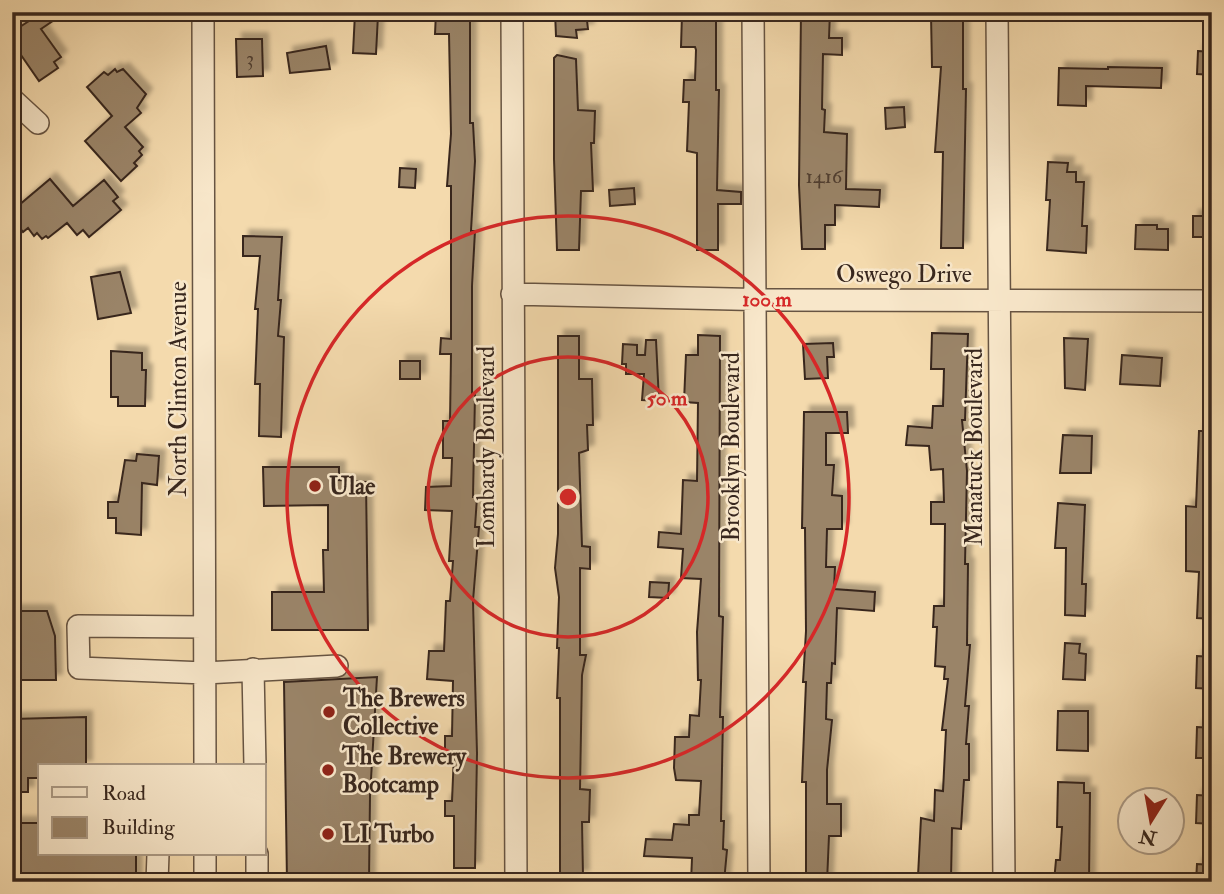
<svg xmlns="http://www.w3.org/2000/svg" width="1224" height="894" font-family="'IM FELL Double Pica',serif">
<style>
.building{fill:#9a8468;stroke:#38271e;stroke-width:2;filter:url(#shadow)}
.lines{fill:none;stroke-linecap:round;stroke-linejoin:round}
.minor-casing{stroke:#675442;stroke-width:24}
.minor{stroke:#f8e7ca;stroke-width:21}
.ring{fill:none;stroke:#d62828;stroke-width:3.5}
.poi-dot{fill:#8f2418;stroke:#f8e7ca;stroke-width:2.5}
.labels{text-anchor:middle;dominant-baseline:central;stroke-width:5;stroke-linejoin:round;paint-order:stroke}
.number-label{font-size:21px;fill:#503e30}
.street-label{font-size:24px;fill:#38271e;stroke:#f8e7ca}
.poi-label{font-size:24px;font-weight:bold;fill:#38271e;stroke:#f8e7ca;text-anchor:start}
.centre{fill:#d62828;stroke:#f8e7ca;stroke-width:3.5}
.ring-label{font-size:21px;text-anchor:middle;font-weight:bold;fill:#d62828;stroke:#f8e7ca;stroke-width:5;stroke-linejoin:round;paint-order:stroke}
</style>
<defs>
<filter id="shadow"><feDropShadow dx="6" dy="-6" stdDeviation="2" flood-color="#0004"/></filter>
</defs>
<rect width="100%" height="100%" fill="#f4daad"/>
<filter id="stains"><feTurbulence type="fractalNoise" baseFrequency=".00286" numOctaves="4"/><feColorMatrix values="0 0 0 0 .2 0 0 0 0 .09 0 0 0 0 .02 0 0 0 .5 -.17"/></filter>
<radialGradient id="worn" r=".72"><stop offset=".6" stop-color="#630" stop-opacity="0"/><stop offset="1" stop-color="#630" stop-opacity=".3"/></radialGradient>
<path class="building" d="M23,12h43l-25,17 20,28 -7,5 4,6 -19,13 -27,-39v-10l17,-11z
M436,12h34v111h3l2,38 -4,70h4l-3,55v108l3,1 -2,102h4l-2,30h4l-6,74 4,152 -2,115h-21v-52h-9v-15h7l2,-47 -9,-1v-17h7l1,-55 -26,-2 2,-28h15l2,-50h4l3,-40h-4l3,-50 -27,-1 1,-23 25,-1 1,-28h-9v-37h7l1,-67h-11l1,-16 10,1v-153h-4l4,-52 -2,-100h-14z
M555,12h31l2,17 -12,1 1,8 -21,-2z
M801,12h29l-1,26h13v17l-19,-1 -1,55 3,1 -1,22 23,2 -1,55 34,1 -1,17 -44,-2v20h-10v24h-23l-3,-64z
M355,13l23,2 -2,39 -23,-1z
M682,14l34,1v75h3l-2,100 24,2v12h-23v46h-21v-97l-10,-2 2,-49h-6l1,-22h11l1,-30 -1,-3h-14z
M963,14v75h3l-3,159h-22l2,-96h-8l6,-85h-9l-1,-52z
M236,39h26l1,37 -26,1z
M326,46l4,23 -40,4 -3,-20z
M1198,51l14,1v23l-15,-1z
M557,55l19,4 2,51 17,1 -1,32h-3l2,48h-12l-2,59h-22l-3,-91v-101z
M1108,67l54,1 -1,20 -75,-2v20l-28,-1 1,-37 49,1z
M115,69l2,3 6,-3 23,25 -9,14 4,5 -16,14 18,20 -4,4 3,4 -8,8 3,3 -16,15 -36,-40 27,-25 -25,-29 17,-15 4,3z
M904,107l1,20 -19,2 -1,-21z
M1048,162l20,1 -1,9h9v10h8l-2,44h5l-1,27 -39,-3 3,-50h-4z
M400,168l16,1 -1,19 -16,-1z
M50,179l23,27 31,-26 14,17 -5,4 8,9 -32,27 -6,-7 -6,5 -10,-12 -19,15 -2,-2 -4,3 -5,-6 -3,3 -6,-8 -5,4 -11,-13v-8z
M634,188l1,16 -25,2 -1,-16z
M1193,216h19v21h-19z
M1136,225h21v4h11v21l-33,-1z
M243,236l39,1 -4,63h3l-3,36 6,1 -3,100 -22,-1 1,-52h-5l3,-75h-3l5,-53h-17z
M120,272l11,41 -33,6 -7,-42z
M932,333l36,1 -3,86h-3l5,51 -2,93h3l-1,81h3l-5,61h4l-3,38h3v36h-5l-3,49 -9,-1 -1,52 -33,-4 3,-58 13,3 1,-31 8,1 3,-61h-4l6,-51h-4l1,-12 -10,-1 2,-39h-4l1,-21h10l1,-82h-14v-22h13l-1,-33 -12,1 -2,-24 -23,-1 2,-19 24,2 1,-22h10l1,-37h-13z
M698,335l22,1 -1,280 4,1 -3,100h3l-2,104h3l-1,28 4,1 -3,32h-33l1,-24 -48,-2 2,-17 26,1 2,-16 15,1v-10h10l2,-34 -25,-1 -2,-12 1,-31h14l1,-22 9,1 2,-36h-3l-1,-48 4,-53 -20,-1 2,-29 -25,-2 1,-15 22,2 2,-54 14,1 1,-78 -14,-1 2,-47h12z
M558,336h21v43h13l1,46h-6l1,25 -9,3 3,93 8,1v22l-10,-1v87h6l-4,20 -2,114 10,1 -1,32h-7l1,54h-23v-178h-3l2,-50h-2l2,-51 -4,-29 3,-34z
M1064,338l24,1 -3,51 -20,-2z
M646,340h10l3,61 -17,-1 2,-26h-18v-10h-4l1,-20 14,1v10h8z
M833,343l1,14h-7l1,21 -23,1 -2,-35z
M111,351l31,2v17h4l-1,36h-27v-9h-7z
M1122,355l40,3 -2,28 -40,-2z
M400,361h20v18h-20z
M804,412h43l1,21h-22v32h8l-2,30 10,1v33h-15l-1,38h9l-1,22 41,3 -1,19 -37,-3 -2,56 -3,-1 -1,20h-4l-1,36 6,1 -5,50v34h14v32h-12l-2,46h-21v-100h-4l4,-100h-3l3,-51 -1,-103h-3z
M1199,431h13v188l-15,-1 2,-46 -13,-1v-65l10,1z
M1063,435l29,1 -1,37h-31z
M137,454l22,2 -2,29 -15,-2 -1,52 -25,-2v-15h-8v-16h10l7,-42 11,1z
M263,467h76v13l27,2 2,148h-96v-38h52l-1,-42h5v-45l-64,1z
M1058,503l27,2 -3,79h4l-1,32 -20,-1 1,-67h-11z
M650,582l19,1 -1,15 -19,-1z
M12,611h35l8,25 1,44h-44z
M1065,643l15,1 -1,9 7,1 -1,26 -22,-1z
M1197,656l15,1v32l-16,-1z
M377,677l-7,119 -1,86h-82l-3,-200z
M1058,711h30v40l-31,-1z
M86,717v49h-46v12h-12v14h-16v-73z
M1197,727l15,1v30h-16z
M1058,782l26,1v10h6l-1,89h-35l2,-22h4l2,-33h-5z
M1197,795l15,1v28l-16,-1z
M12,823h28v31h96v28h-124z
M1197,864l15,1v17h-16z"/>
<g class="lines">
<g class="minor-casing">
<path id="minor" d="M203,12l2,754
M512,12l4,870
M753,12l6,870
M997,12l7,870
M12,99l26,24
M512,294l266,6 434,1
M204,627l-126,-1 1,42 126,5 132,-7
M253,669l2,97
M205,854v28
M257,854v28
M157,882l1,-28"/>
</g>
<use href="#minor" class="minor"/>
</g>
<g class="ring">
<circle cx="568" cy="497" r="140"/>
<circle cx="568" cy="497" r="281"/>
</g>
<g class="poi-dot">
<circle cx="315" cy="486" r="7"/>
<circle cx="329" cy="712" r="7"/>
<circle cx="328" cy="770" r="7"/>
<circle cx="328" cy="834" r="7"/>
</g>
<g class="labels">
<g class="number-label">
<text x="250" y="58">3</text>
<text x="824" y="176">1416</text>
</g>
<g class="street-label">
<text x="904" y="274">Oswego Drive</text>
<text transform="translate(178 389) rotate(-90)">North Clinton Avenue</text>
<text transform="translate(486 447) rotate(-90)">Lombardy Boulevard</text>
<text transform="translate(731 447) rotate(-90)">Brooklyn Boulevard</text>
<text transform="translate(974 447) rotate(-90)">Manatuck Boulevard</text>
</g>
<g class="poi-label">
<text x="329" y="486">Ulae</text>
<text x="343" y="698">The Brewers<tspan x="343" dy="28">Collective</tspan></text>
<text x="342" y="756">The Brewery<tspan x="342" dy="28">Bootcamp</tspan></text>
<text x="342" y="834">LI Turbo</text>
</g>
</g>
<circle cx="568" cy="497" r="10" class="centre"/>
<g class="ring-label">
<text x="767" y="306">100 m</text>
<text x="667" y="405">50 m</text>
</g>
<rect width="1224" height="894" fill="none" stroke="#f4daad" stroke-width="42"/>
<rect x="14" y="14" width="1196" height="866" fill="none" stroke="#38271e" stroke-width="3.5"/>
<rect x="21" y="21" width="1182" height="852" fill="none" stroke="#38271e" stroke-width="2"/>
<rect x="38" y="764" width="228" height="91" fill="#f8e7ca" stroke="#ab9a85" stroke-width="2"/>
<rect x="52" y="787" width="35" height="10" fill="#f8e7ca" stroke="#ab9a85" stroke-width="2"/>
<text x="102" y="800" font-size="21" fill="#38271e">Road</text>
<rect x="52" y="817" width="35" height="21" fill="#9a8468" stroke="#ab9a85" stroke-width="2"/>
<text x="102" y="834" font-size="21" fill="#38271e">Building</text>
<g transform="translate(1151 821) rotate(191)"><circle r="33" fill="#f8e7ca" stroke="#ab9a85" stroke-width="2"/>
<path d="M0-5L12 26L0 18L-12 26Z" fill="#8f2418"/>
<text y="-10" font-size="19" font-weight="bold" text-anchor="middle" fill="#38271e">N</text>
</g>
<rect width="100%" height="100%" filter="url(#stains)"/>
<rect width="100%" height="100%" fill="url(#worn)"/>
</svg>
